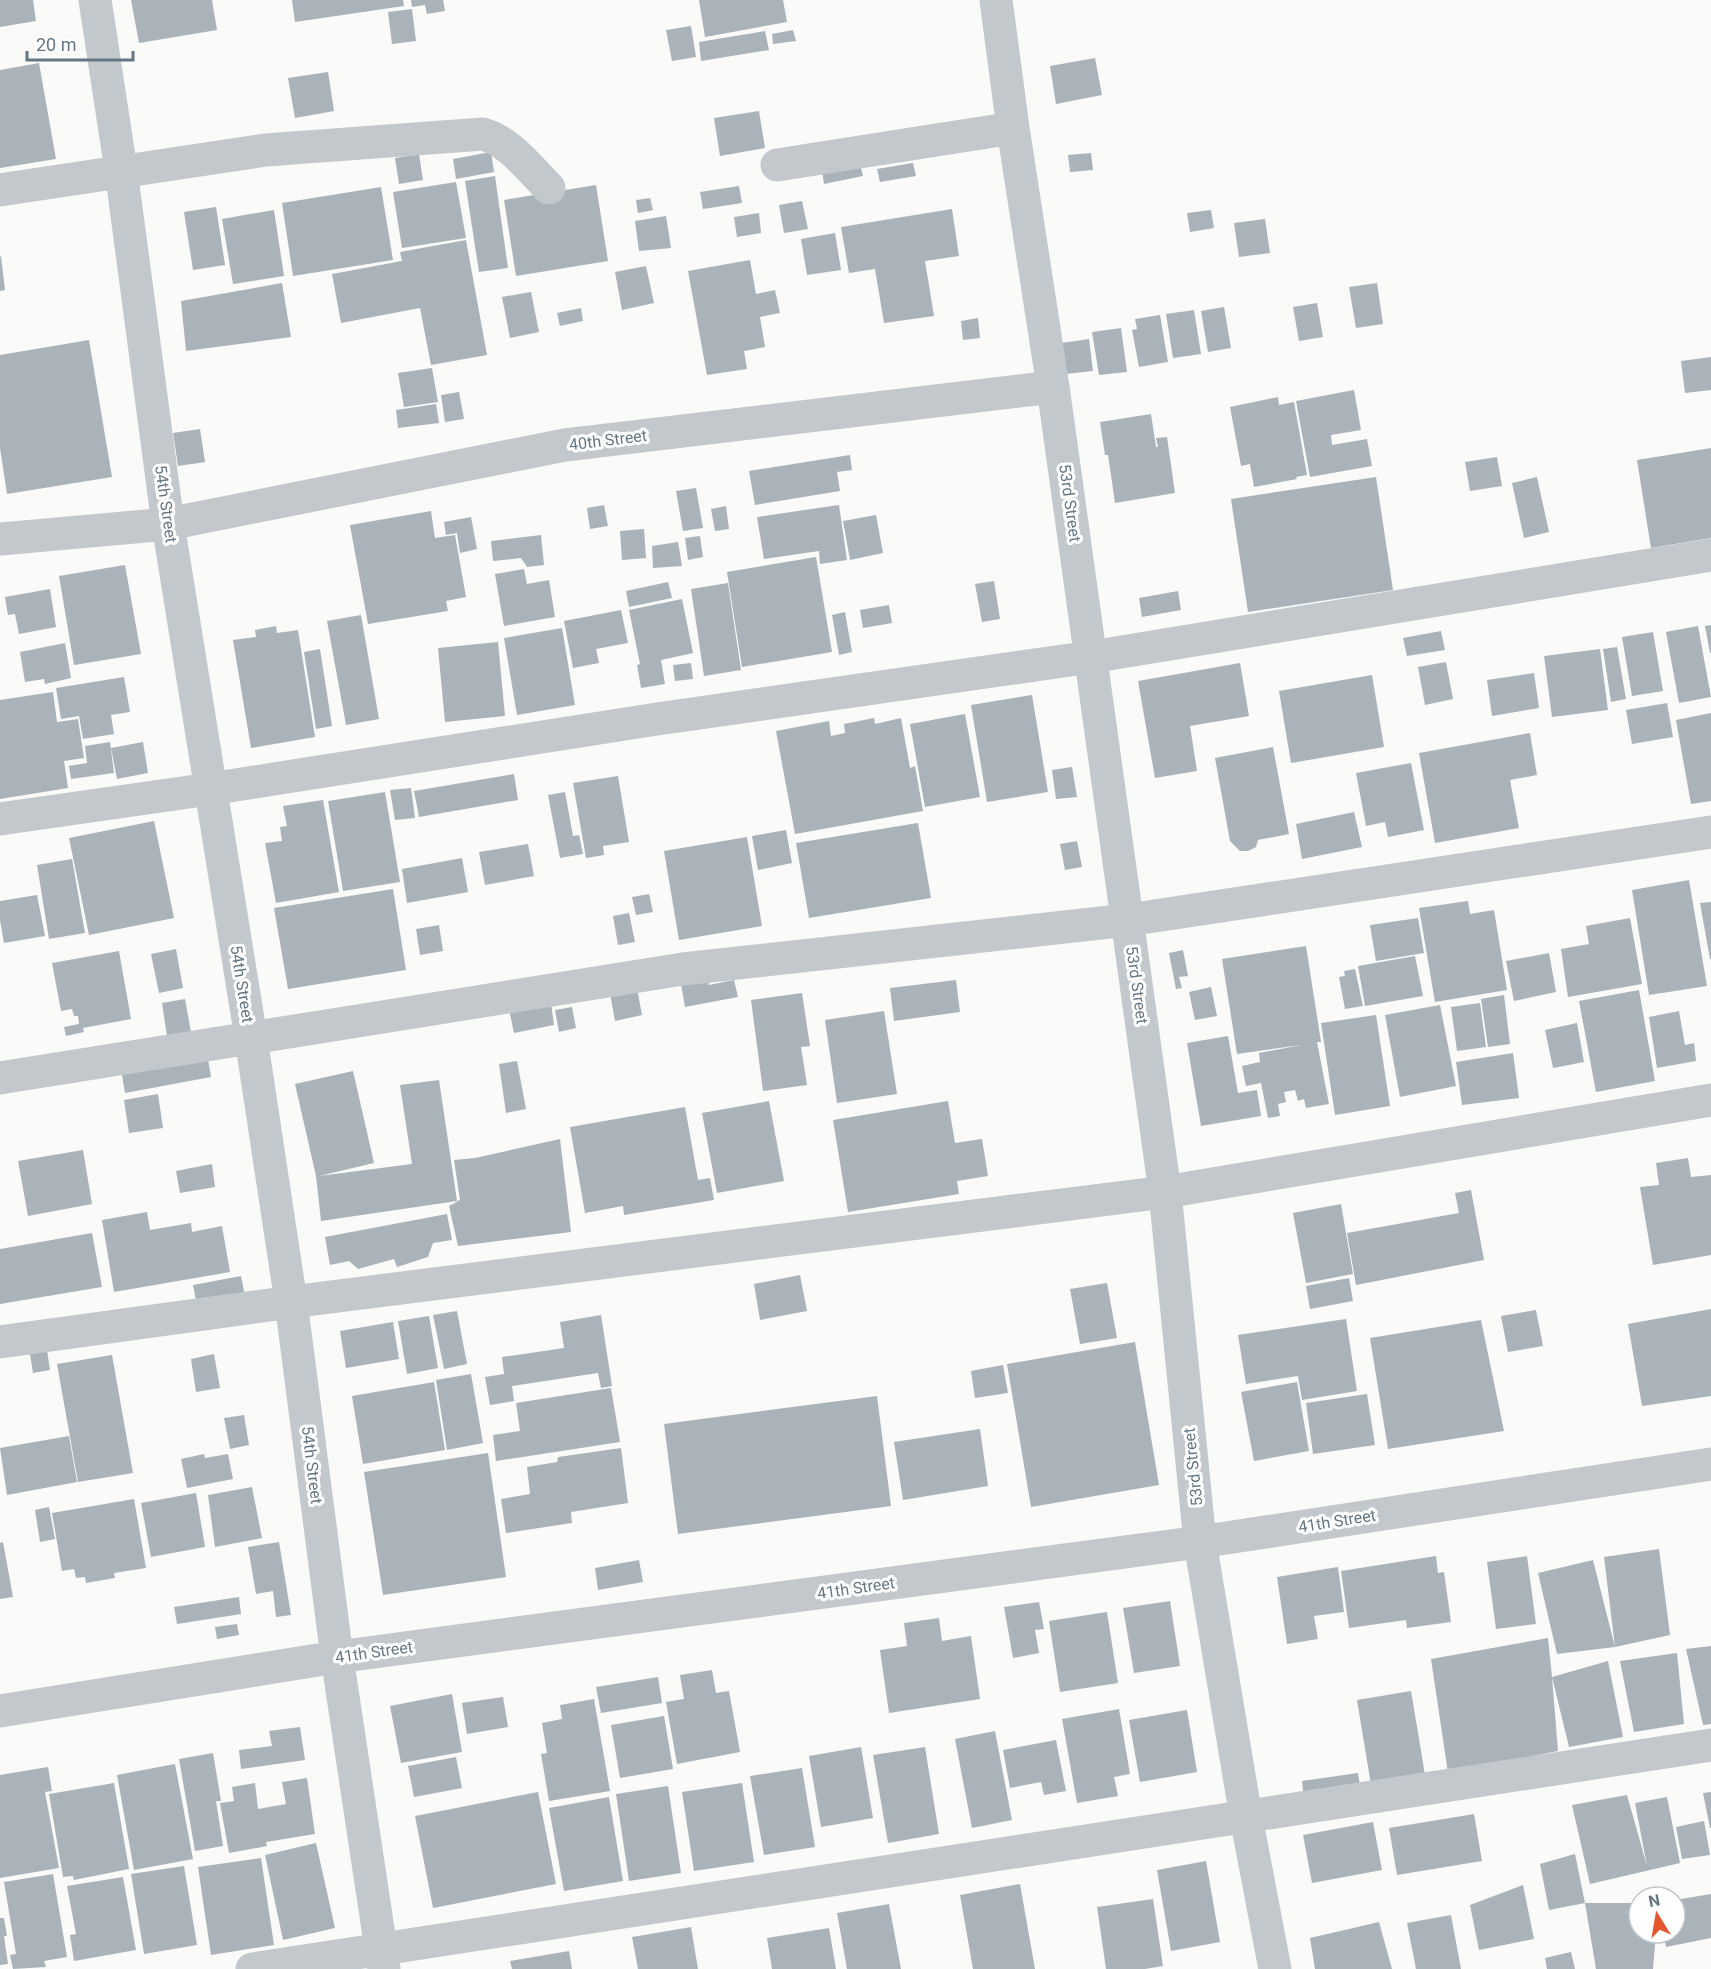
<svg xmlns="http://www.w3.org/2000/svg" width="1711" height="1969" font-family="Roboto,sans-serif">
<style>
.building{fill:#aab3b9}
.lines{fill:none;stroke-linecap:round;stroke-linejoin:round}
.minor{stroke:#c3c8cc;stroke-width:33}
.labels{text-anchor:middle;dominant-baseline:central;stroke-width:6;stroke-linejoin:round;paint-order:stroke}
.street-label{font-size:16px;fill:#657683;stroke:#fff}
</style>
<rect width="100%" height="100%" fill="#fafaf8"/>
<path class="building" d="M0,0h33l3,21 -36,6z
M131,0h81l5,30 -78,13z
M292,0h111l1,6 -109,16z
M411,0h32l2,11 -18,3 -2,-9 -13,2z
M699,0h84l4,22 -82,15z
M412,9l4,32 -24,3 -4,-32z
M691,26l5,31 -24,4 -6,-31z
M793,30l3,11 -23,3 -1,-10z
M765,31l4,19 -68,11 -2,-19z
M1095,58l7,37 -46,9 -6,-38z
M39,63l17,96 -56,9v-98z
M328,72l6,39 -39,7 -7,-40z
M759,111l6,37 -45,8 -6,-38z
M491,152l3,20 -38,7 -3,-20z
M1091,153l2,17 -23,2 -2,-17z
M419,154l4,26 -24,4 -4,-26z
M913,163l3,13 -36,6 -3,-13z
M860,164l3,12 -39,8 -2,-14z
M495,176l13,92 -29,4 -14,-91z
M456,182l10,56 -64,10 -9,-56z
M596,185l12,76 -92,15 -12,-76z
M739,186l3,17 -39,6 -3,-17z
M381,187l12,73 -100,16 -11,-73z
M650,198l3,12 -15,3 -2,-13z
M802,201l6,28 -24,4 -5,-28z
M216,207l9,58 -32,5 -9,-58z
M952,209l7,47 -34,5 9,55 -50,7 -9,-54 -26,4 -8,-46z
M274,210l10,66 -51,8 -11,-65z
M1211,210l3,18 -24,4 -3,-19z
M759,213l2,20 -24,4 -3,-20z
M666,216l5,32 -32,3 -4,-30z
M1265,219l5,34 -31,4 -5,-34z
M835,233l6,37 -34,5 -6,-36z
M466,240l21,115 -56,10 -11,-57 -79,15 -9,-49 70,-13 -2,-9z
M1,256l4,34 -5,1v-34z
M750,260l6,34 19,-4 5,23 -20,4 5,30 -21,4 3,18 -40,6 -19,-104z
M646,266l8,37 -32,7 -7,-38z
M282,283l9,54 -105,14 -5,-50z
M1377,283l6,41 -27,4 -7,-41z
M531,292l8,40 -29,6 -8,-41z
M1317,303l6,34 -24,4 -6,-34z
M1224,307l7,41 -23,4 -7,-41z
M581,308l2,13 -23,5 -3,-13z
M1194,310l7,44 -28,4 -7,-44z
M1160,315l8,47 -29,5 -7,-37 5,-1 -2,-10z
M978,318l2,20 -17,2 -2,-19z
M1121,328l6,44 -28,3 -7,-43z
M1089,339l4,32 -27,3 -4,-31z
M89,340l23,137 -105,17 -7,-46v-93z
M1711,357v33l-26,3 -4,-32z
M432,368l6,34 -34,5 -6,-34z
M1354,390l7,40 -30,5 1,10 35,-6 5,27 -62,11 -14,-76z
M459,392l5,27 -19,3 -4,-27z
M1278,397l1,8 15,-3 13,73 -11,2 1,2 -43,8 -4,-23 -9,2 -11,-59z
M436,404l3,19 -41,5 -2,-18z
M1151,414l5,33h2l-2,-9 11,-1 8,56 -60,10 -7,-48h-3l-5,-33z
M200,429l5,33 -27,4 -5,-33z
M1711,448v90l-60,10 -14,-88z
M850,455l2,15 -15,2 3,19 -85,14 -6,-34z
M1497,457l5,29 -32,5 -5,-29z
M1376,477l17,113 -145,22 -17,-113z
M1537,477l12,55 -25,6 -12,-55z
M696,488l7,40 -20,3 -7,-40z
M604,505l4,21 -18,3 -3,-21z
M839,505l8,55 -27,4 -1,-13 -55,8 -7,-42z
M726,506l3,23 -14,2 -4,-22z
M431,511l4,27 20,-3 11,62 -20,4 2,10 -80,13 -18,-99z
M876,515l7,38 -33,7 -7,-39z
M471,517l6,32 -17,4 -3,-20 -11,2 -2,-13z
M644,529l2,29 -24,2 -2,-29z
M541,535l3,30 -17,2 -6,-9 -28,3 -2,-20z
M700,536l3,21 -15,3 -3,-22z
M678,542l4,24 -29,2 -1,-22z
M816,557l16,95 -90,15 -15,-95z
M125,565l16,89 -67,11 -15,-89z
M524,569l3,15 22,-4 6,37 -51,9 -9,-52z
M994,581l6,38 -18,3 -7,-38z
M668,582l4,16 -43,9 -3,-16z
M728,583l13,87 -37,6 -13,-87z
M50,589l6,38 -37,7 -4,-20 -7,1 -3,-18z
M1178,591l3,19 -39,7 -3,-19z
M682,599l11,54 -32,7 4,24 -24,4 -4,-23 3,-1 -11,-54z
M889,605l3,18 -29,5 -3,-18z
M621,610l7,33 -32,6 3,14 -26,5 -9,-47z
M845,612l7,40 -13,3 -7,-40z
M361,615l18,104 -33,6 -19,-104z
M1711,625v28h-1l-5,-27z
M276,626l1,7 21,-3 17,107 -64,11 -18,-108 23,-3 -1,-7z
M1698,626l13,71 -32,6 -13,-71z
M562,628l13,77 -58,10 -13,-77z
M1441,631l4,19 -38,6 -4,-18z
M1653,632l10,59 -31,5 -10,-59z
M498,642l7,74 -60,6 -7,-74z
M65,643l6,35 -26,6 -1,-5 -19,3 -5,-30z
M1617,647l9,52 -15,3 -8,-53z
M320,649l12,77 -16,3 -12,-77z
M1600,649l8,61 -56,7 -8,-61z
M1446,662l7,37 -28,6 -7,-38z
M691,663l2,16 -18,2 -2,-16z
M1240,663l9,53 -59,10 7,45 -42,7 -17,-97z
M1534,673l5,35 -47,8 -5,-36z
M1372,675l12,72 -93,16 -12,-72z
M124,677l6,35 -19,3 3,19 -31,5 -4,-23 -18,3 -5,-31z
M53,692l4,30 21,-3 6,39 -20,3 4,27 -68,11v-99z
M1032,695l16,97 -61,10 -16,-97z
M1667,703l6,34 -41,7 -6,-34z
M1711,713v88l-20,3 -15,-84z
M965,714l15,83 -55,10 -15,-83z
M874,718l1,6 26,-6 9,50 5,-2 8,45 -128,23 -19,-103 53,-10 2,15 14,-3 -1,-9z
M1530,733l7,42 -27,5 9,48 -84,15 -16,-90z
M110,742l4,31 -43,6 -2,-13 18,-3 -2,-17z
M143,742l5,31 -31,6 -6,-31z
M1273,747l16,87 -31,6 -2,7 -8,4h-8l-10,-10 -15,-83z
M1411,763l13,67 -36,7 -3,-15 -19,4 -10,-53z
M1072,767l5,30 -21,2 -4,-29z
M514,774l4,26 -99,17 -5,-26z
M618,776l11,66 -26,4 1,9 -18,3 -13,-75z
M411,788l4,30 -20,2 -5,-30z
M385,792l15,90 -57,9 -15,-90z
M565,792l8,44 6,-1 4,19 -23,4 -12,-63z
M323,800l16,92 -63,11 -11,-60 17,-2 -2,-14 7,-1 -4,-20z
M1354,812l8,35 -60,12 -6,-35z
M154,821l20,97 -85,17 -20,-97z
M918,823l13,75 -122,20 -13,-75z
M786,830l6,33 -34,7 -6,-34z
M747,837l15,89 -83,14 -15,-89z
M1077,841l5,26 -17,3 -5,-26z
M528,844l6,32 -49,9 -6,-33z
M462,858l6,34 -61,11 -5,-34z
M72,859l13,74 -36,6 -12,-74z
M1689,880l18,106 -58,9 -17,-105z
M393,889l13,81 -118,19 -14,-81z
M649,894l4,18 -17,3 -4,-18z
M37,895l8,41 -41,7 -4,-23v-19z
M1468,901l2,13 24,-4 13,80 -72,12 -16,-94z
M1711,902v57h-1l-10,-56z
M629,913l6,29 -17,3 -5,-29z
M1418,918l6,35 -48,8 -6,-36z
M1630,918l12,66 -74,13 -7,-48 28,-5 -3,-18z
M439,925l4,26 -23,4 -4,-26z
M1306,946l15,96h-4l12,62 -23,4 -2,-9 -6,2 -3,-11 -11,2 2,10 -8,2 2,12 -12,2 -7,-35 -15,3 -4,-20 18,-4 -1,-9 42,-8 -64,9 -15,-95z
M176,949l7,39 -24,5 -8,-39z
M1183,950l5,26 -9,1 3,11 -6,1 -7,-36z
M119,951l12,68 -48,9 1,4 -18,4 -2,-9 15,-3 -1,-8h-4l-2,-7 -11,2 -9,-48z
M1549,953l7,39 -42,9 -8,-40z
M1415,956l8,40 -58,10 -7,-40z
M1355,969l8,37 -18,3 -6,-32 6,-1 -1,-5z
M708,979l1,6 25,-5 4,17 -53,10 -4,-23z
M956,980l4,32 -66,9 -4,-33z
M636,983l6,32 -27,6 -6,-33z
M1211,987l6,29 -22,4 -6,-28z
M1639,990l16,91 -59,11 -17,-91z
M802,993l8,53 -9,1 6,38 -44,6 -12,-91z
M1504,995l6,49 -22,3 -7,-48z
M185,999l6,33 -24,4 -5,-33z
M551,1003l3,22 -40,8 -6,-29z
M1480,1003l6,44 -29,4 -6,-44z
M1440,1005l16,81 -56,11 -15,-82z
M572,1007l4,21 -17,4 -4,-22z
M884,1011l13,83 -60,9 -12,-83z
M1679,1011l6,34 9,-2 2,18 -39,7 -8,-51z
M1376,1015l14,91 -55,9 -14,-92z
M1577,1023l7,39 -31,6 -8,-38z
M1228,1036l10,57 19,-3 4,26 -60,10 -14,-83z
M206,1048l5,29 -86,16 -5,-30z
M1513,1053l6,45 -57,7 -6,-43z
M517,1061l9,48 -20,4 -7,-49z
M353,1071l21,92 -55,13 93,-12 -12,-79 39,-5 18,121 -136,20 -5,-45 -21,-92z
M158,1094l5,34 -34,5 -5,-33z
M769,1101l15,80 -67,12 -15,-80z
M948,1101l7,42 27,-4 6,37 -31,5 2,13 -111,18 -15,-92z
M685,1107l13,73 12,-2 4,22 -90,15 -1,-9 -38,7 -15,-86z
M560,1139l11,93 -113,14 -9,-40 11,-6 -6,-40 21,-2z
M83,1150l9,54 -64,12 -10,-55z
M1688,1158l3,19 20,-2v80l-58,10 -13,-78 19,-2 -3,-22z
M212,1164l3,23 -35,6 -4,-22z
M1471,1190l13,70 -128,25 -9,-52 112,-20 -4,-20z
M1341,1204l12,70 -47,9 -13,-70z
M147,1212l3,18 41,-7 1,9 30,-6 8,46 -116,20 -12,-72z
M447,1214l5,26 -19,3 -5,14 -31,10 -3,-8 -36,10 -9,-8 -19,4 -5,-28z
M92,1233l10,54 -102,17v-55z
M800,1275l7,36 -47,9 -6,-36z
M241,1276l5,25 -48,9 -5,-25z
M1349,1278l4,23 -43,8 -4,-23z
M1107,1283l10,55 -37,6 -10,-55z
M1711,1309v87l-69,10 -14,-82z
M1536,1310l7,36 -35,6 -7,-36z
M457,1311l10,53 -23,5 -11,-54z
M601,1315l11,71 -11,2 -3,-15 -86,13 2,15 -24,4 -5,-28 19,-3 -2,-17 62,-9 -4,-26z
M429,1316l9,52 -31,6 -9,-53z
M1346,1319l11,72 -55,9 -4,-24 -52,8 -8,-49z
M1481,1320l23,111 -116,18 -18,-111z
M393,1322l6,37 -53,9 -6,-37z
M1135,1342l24,143 -128,22 -24,-143z
M47,1350l3,20 -17,3 -3,-19z
M214,1354l6,34 -24,4 -5,-33z
M112,1355l21,118 -55,9 -21,-118z
M1003,1365l5,28 -33,5 -4,-27z
M471,1374l12,69 -36,7 -11,-70z
M434,1382l11,68 -82,14 -11,-68z
M1297,1382l12,69 -55,10 -13,-69z
M611,1388l9,54 -124,19 -3,-26 27,-4 -4,-28z
M1367,1394l8,51 -62,9 -7,-51z
M877,1396l14,110 -213,28 -14,-110z
M244,1415l5,30 -19,4 -6,-31z
M980,1429l8,57 -85,14 -9,-58z
M69,1436l8,46 -70,13 -7,-47z
M621,1448l7,55 -57,9 1,11 -66,10 -5,-34 29,-5 -3,-27 30,-5 1,-5z
M488,1453l18,124 -123,18 -19,-123z
M204,1454l1,4 23,-4 5,25 -46,9 -6,-29z
M252,1487l10,51 -47,9 -7,-52z
M196,1493l9,54 -54,10 -10,-54z
M134,1499l12,69 -32,5 1,5 -29,5 -1,-6 -9,1 -2,-9 -12,2 -10,-58z
M49,1507l6,32 -15,3 -5,-32z
M3,1542l10,55 -13,2v-56z
M279,1542l12,73 -15,2 -3,-26 -17,3 -8,-47z
M1659,1549l11,86 -55,12 -11,-90z
M1436,1556l2,17 6,-1 7,50 -44,6 -1,-8 -57,8 -8,-57z
M1527,1556l9,68 -40,5 -9,-67z
M639,1560l4,22 -45,8 -3,-22z
M1593,1560l22,87 -58,7 -19,-81z
M1338,1567l6,45 -30,4 4,23 -31,5 -10,-67z
M239,1597l2,17 -64,10 -3,-17z
M1170,1601l10,65 -46,7 -11,-65z
M1039,1602l5,27 -9,1 4,23 -26,5 -9,-51z
M1107,1612l11,71 -58,9 -11,-71z
M939,1618l3,23 29,-5 9,63 -91,14 -9,-63 27,-4 -3,-23z
M237,1624l2,11 -22,4 -2,-12z
M1548,1638l4,39 56,-16 15,76 -54,10 -17,-70 6,74 -110,22 -17,-114z
M1711,1646v78l-8,1 -17,-76z
M1677,1653l7,71 -50,8 -14,-71z
M712,1670l4,23 13,-2 11,61 -63,12 -11,-62 18,-3 -4,-24z
M658,1677l4,26 -61,10 -5,-26z
M1411,1691l14,84 -54,10 -14,-85z
M452,1694l10,58 -61,11 -11,-57z
M503,1697l5,30 -41,7 -5,-31z
M594,1699l16,92 -61,10 -8,-47 6,-1 -5,-30 20,-4 -2,-14z
M1119,1709l11,65 -16,3 4,19 -41,7 -15,-84z
M1187,1710l10,62 -57,10 -11,-62z
M664,1716l9,53 -53,9 -9,-53z
M300,1727l5,33 -64,9 -2,-19 33,-4 -3,-15z
M995,1731l17,89 -40,8 -17,-89z
M1056,1740l10,51 -22,4 -3,-13 -31,6 -7,-38z
M861,1747l12,71 -52,9 -12,-71z
M925,1747l14,87 -51,9 -15,-88z
M213,1753l8,48h-5l7,45 -28,5 -16,-92z
M456,1757l6,31 -48,9 -6,-31z
M175,1764l18,95 -59,11 -17,-95z
M48,1767l4,24 -7,1 14,76 -59,10v-103z
M802,1768l13,79 -51,8 -14,-79z
M1358,1773l3,19 -57,8 -2,-19z
M307,1778l8,56 -49,8 1,4 -38,7 -9,-50 14,-2 -2,-14 23,-4 3,26 28,-5 -4,-22z
M114,1783l15,86 -55,11 -1,-4 -10,1 -14,-83z
M742,1783l12,79 -60,9 -12,-79z
M668,1786l13,87 -52,8 -13,-87z
M538,1792l18,92 -123,24 -18,-92z
M1711,1792v36h-1l-7,-35z
M1627,1795l20,71 -12,-63 32,-6 13,66 -90,21 -18,-79z
M609,1797l14,84 -59,10 -15,-83z
M1474,1814l8,47 -85,14 -8,-47z
M1704,1821l6,34 -28,4 -6,-32z
M1373,1822l9,48 -70,13 -9,-48z
M316,1843l19,85 -52,12 -18,-85z
M1575,1854l10,49 -36,7 -9,-46z
M261,1858l13,87 -63,10 -13,-88z
M1206,1861l14,81 -49,9 -14,-81z
M184,1866l13,79 -53,9 -13,-80z
M53,1874l14,83 -23,4 2,6 -33,2 -3,-14 6,-1 -12,-72z
M123,1877l13,73 -62,11 -4,-26 6,-1 -9,-48z
M1020,1884l15,85h-62l-13,-74z
M1523,1885l11,54 -55,11 -9,-45z
M1711,1894v44l-45,9 -3,-14h12v-33z
M1153,1899l10,67 -18,3h-39l-9,-62z
M1585,1903h54v30h17l-3,36h-57z
M889,1904l12,65h-54l-10,-56z
M1451,1915l10,54h-45l-9,-46z
M0,1918h4l3,18h-3l4,28 -8,1z
M1379,1922l13,47h-77l-5,-31z
M691,1927l7,42h-60l-6,-32z
M829,1928l7,41h-64l-5,-31z
M569,1951l3,18h-60l-2,-8z
M1571,1952l4,17h-28l-2,-11z"/>
<g class="lines">
<path class="minor" d="M95,0l26,170 47,354 83,514 40,264 46,355 47,312
M996,0l17,128 40,259 112,805 35,350 46,275 29,152
M777,165l236,-37
M0,190l266,-40 217,-16c27,8 46,34 66,54
M0,539l168,-15 397,-79 488,-58
M0,819l210,-30 447,-70 434,-62 620,-102
M0,1078l683,-109 445,-49 583,-88
M0,1342l291,-40 874,-110 546,-92
M0,1711l337,-54 863,-115 511,-78
M252,1969l1459,-224"/>
</g>
<g class="labels">
<g class="street-label">
<text transform="translate(608 440) rotate(-7)">40th Street</text>
<text transform="translate(1070 503) rotate(82)">53rd Street</text>
<text transform="translate(166 504) rotate(82)">54th Street</text>
<text transform="translate(242 984) rotate(81)">54th Street</text>
<text transform="translate(1137 985) rotate(82)">53rd Street</text>
<text transform="translate(312 1465) rotate(83)">54th Street</text>
<text transform="translate(1193 1467) rotate(-96)">53rd Street</text>
<text transform="translate(1337 1521) rotate(-9)">41th Street</text>
<text transform="translate(856 1588) rotate(-8)">41th Street</text>
<text transform="translate(374 1652) rotate(-8)">41th Street</text>
</g>
</g>
<g transform="translate(1657 1915) rotate(349)"><circle r="28" fill="#ffffff" stroke="#c1c8cd" stroke-width="1.5"/>
<path d="M0-4.5L10 22L0 15L-10 22Z" fill="#e4572e"/>
<text y="-9" font-size="16" font-weight="bold" text-anchor="middle" fill="#657683">N</text>
</g>
<path d="M27 51v9h106v-9" fill="none" stroke="#657683" stroke-width="3"/>
<text x="36" y="51" font-size="18" fill="#657683" stroke="#ffffff" stroke-width="4.5" paint-order="stroke">20 m</text>
</svg>
